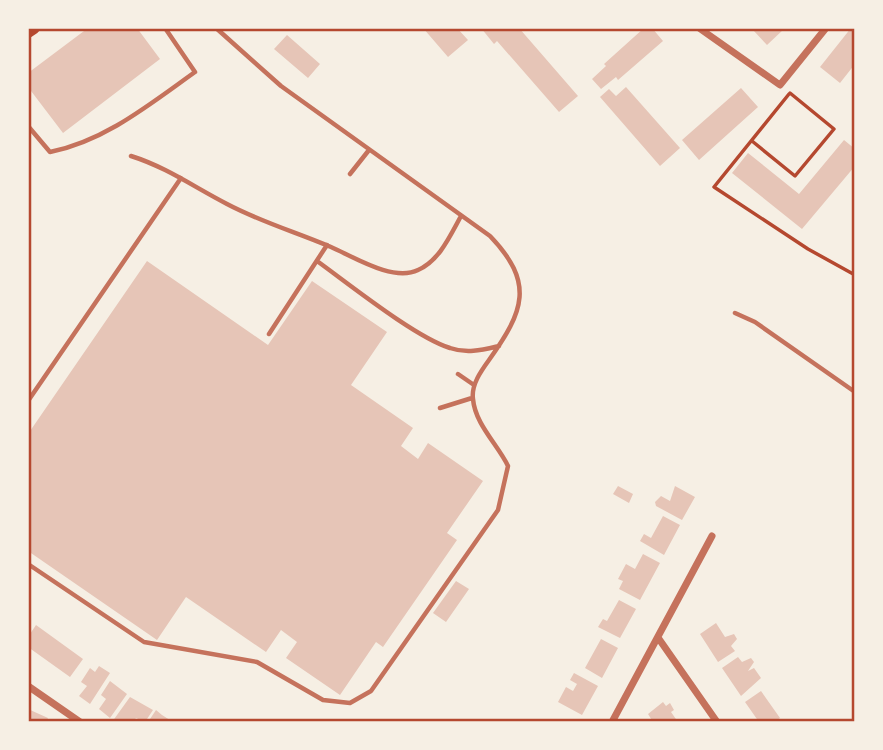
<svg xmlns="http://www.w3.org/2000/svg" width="883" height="750" font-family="'Nunito Sans',sans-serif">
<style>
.building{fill:#e6c5b7}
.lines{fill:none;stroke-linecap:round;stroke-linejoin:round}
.path{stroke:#b5482f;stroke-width:3.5}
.service{stroke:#c5725c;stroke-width:4.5}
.minor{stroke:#c5725c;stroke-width:7}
.secondary{stroke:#b5482f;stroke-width:12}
.neatline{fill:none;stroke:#b5482f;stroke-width:2.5}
</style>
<rect width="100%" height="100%" fill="#f6efe4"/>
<path class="building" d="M88,28h49l23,31 -97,74 -35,-46v-14z
M423,28h34l11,12 -20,17z
M481,28h38l59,68 -19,16 -62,-71 -3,3z
M644,28h8l11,13 -45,39 -2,-3 -15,12 -9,-10 14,-13 -2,-2z
M756,28h27l1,1 -17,16 -14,-15z
M851,28h4v36l-15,19 -20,-16z
M287,35l33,29 -12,14 -34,-29z
M626,87l54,61 -20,18 -60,-69 9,-8 7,7z
M741,88l17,19 -59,53 -17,-20z
M844,140l11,9v17l-53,63 -70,-56 16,-20 51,41z
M147,261l121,84 44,-64 75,51 -36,53 62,43 -12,18 17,13 10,-16 55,38 -36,52 10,7 -74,107 -7,-5 -36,53 -54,-37 11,-16 -16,-12 -15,22 -80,-55 -29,43 -129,-89v-117z
M618,486l15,8 -4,9 -16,-9z
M675,486l20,11 -13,23 -26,-14 -1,-4 6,-6 9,5z
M663,516l17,9 -16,30 -24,-14 4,-7 7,4z
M643,554l17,9 -20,37 -21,-11 4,-8 -5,-2 8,-15 9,5z
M456,581l13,8 -23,33 -13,-9z
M619,600l17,9 -16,29 -22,-11 5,-8 4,2z
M716,623l9,14 9,-3 3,5 -6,7 4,5 -17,11 -18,-28z
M36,625l47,34 -13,18 -42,-30v-10z
M601,639l17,9 -16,30 -17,-10z
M738,657l4,5 9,-4 3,4 -6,9 6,-3 7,10 -20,18 -19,-28z
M99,666l11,7 -20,31 -11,-8 8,-10 -6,-4 9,-14 5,4z
M574,673l24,13 -16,29 -24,-13 8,-15 7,4 4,-7 -7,-4z
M110,681l17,13 -17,24 -11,-9 7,-10 -5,-4z
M761,691l19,27 -5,4h-16l-14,-20z
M130,697l23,13 -8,12 -9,-4 -3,4h-21z
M663,702l3,4 4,-3 4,7 -3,2 7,10h-25l-5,-8z
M28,709l20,9 -2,4h-18z
M156,710l6,5 11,7h-25z"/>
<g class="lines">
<path class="path" d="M789,94l-75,93 94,62 47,26
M752,141l43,35 39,-47 -44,-36"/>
<path class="service" d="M28,126l22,26c55,-11 100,-48 145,-80l-30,-44
M131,156c35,11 63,31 96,48 34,18 69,28 104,43 23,10 62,35 87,23 21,-9 32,-34 43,-54
M350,174l19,-24
M317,261c32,23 98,76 133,87 17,6 32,2 49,-2
M735,313l20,9 100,70
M269,334l58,-89
M458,374l16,11
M28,401l153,-223
M440,408l32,-10
M28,564l116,78 113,20 66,38 27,3 21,-12 127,-181 10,-44c-10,-21 -33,-42 -35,-67 -2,-14 8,-28 16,-39 35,-49 46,-77 1,-124l-209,-150 -65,-58"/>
<path class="minor" d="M699,28l81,57 46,-57
M659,639l58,83
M28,686l52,36
M612,722l100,-186"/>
<path class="secondary" d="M28,32l6,-4"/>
</g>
<rect width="883" height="750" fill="none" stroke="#f6efe4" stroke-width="60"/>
<rect x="30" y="30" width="823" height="690" class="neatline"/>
</svg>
